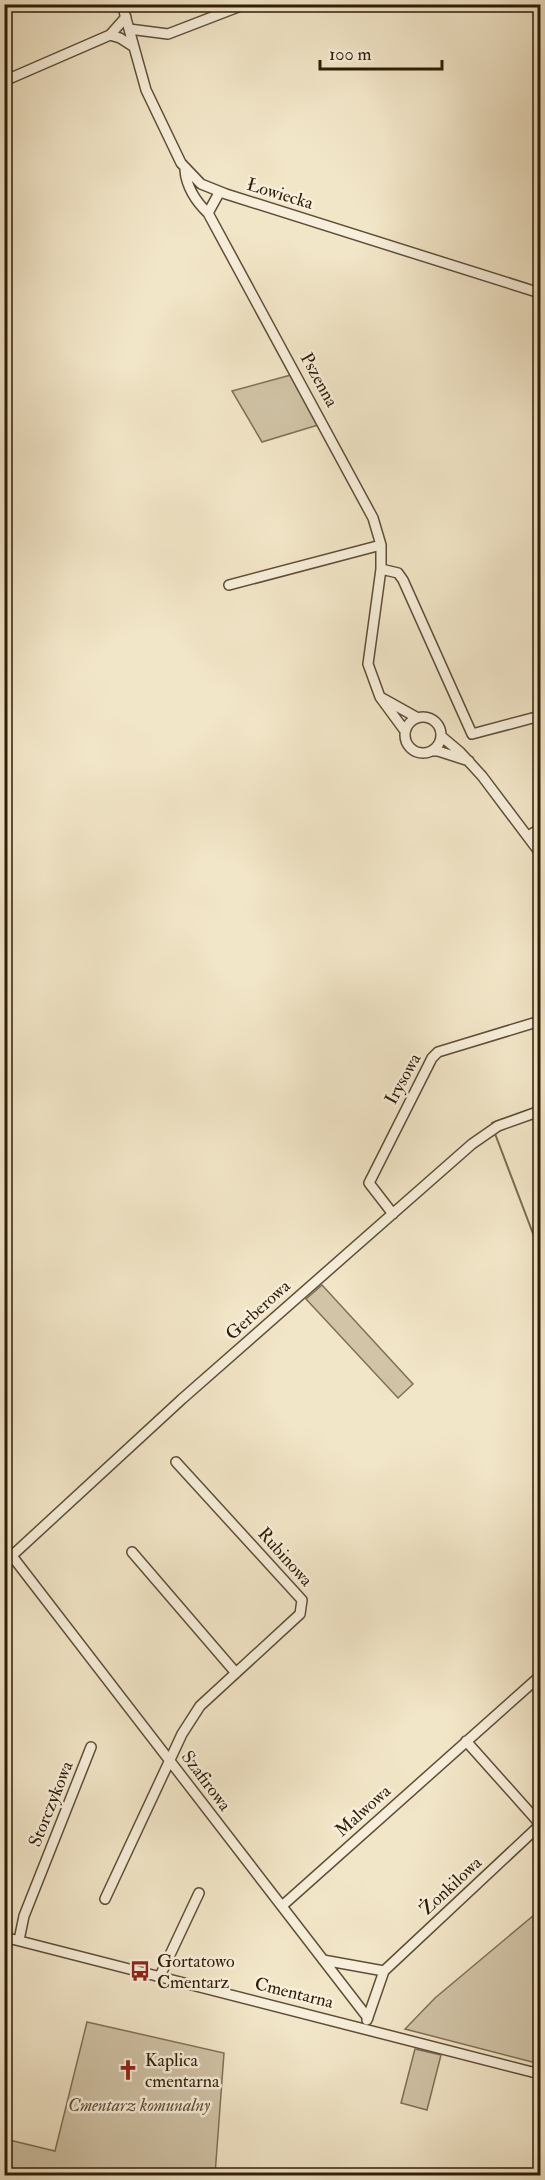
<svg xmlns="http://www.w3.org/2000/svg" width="545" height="2180" font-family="'IM FELL Double Pica',serif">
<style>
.green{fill:#d1c4a7;stroke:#807057;stroke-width:1.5}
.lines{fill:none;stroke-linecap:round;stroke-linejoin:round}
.stream{stroke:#7b6c53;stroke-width:2}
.minor-casing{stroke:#5f4e37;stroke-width:12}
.minor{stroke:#f7efdb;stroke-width:9}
.labels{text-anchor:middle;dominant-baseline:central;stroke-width:5;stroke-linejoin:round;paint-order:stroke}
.street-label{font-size:18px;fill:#2e1c07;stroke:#f7efdb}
.poi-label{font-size:18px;fill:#2e1c07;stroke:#f7efdb;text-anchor:start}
.park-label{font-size:18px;font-style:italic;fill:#5f4e37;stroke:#f7efdb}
</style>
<rect width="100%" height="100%" fill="#f2e6c8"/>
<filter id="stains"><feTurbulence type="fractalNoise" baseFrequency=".00333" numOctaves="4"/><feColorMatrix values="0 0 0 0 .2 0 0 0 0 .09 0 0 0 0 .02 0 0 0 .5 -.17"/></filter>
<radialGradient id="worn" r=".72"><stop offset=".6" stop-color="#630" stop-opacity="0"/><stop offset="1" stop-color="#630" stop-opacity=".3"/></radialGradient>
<path class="green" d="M291,375l27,50 -56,17 -30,-51z
M322,1285l91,99 -15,14 -92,-99z
M540,1910v154l-135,-35 30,-31z
M87,2022l137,31 -9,122h-210v-36l50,12z
M415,2049l26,6 -14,55 -26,-7z"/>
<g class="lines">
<path class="stream" d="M492,1123l48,-17
M494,1131l46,121"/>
<g class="minor-casing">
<path id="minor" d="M122,4l24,86 35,73 20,21 25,10 314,99
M126,17l-16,18 10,3 14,9
M129,29l39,5 78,-30
M4,81l106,-46
M185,170c1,16 11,32 23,43l165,305 8,27v24l-13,95 12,33 25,34
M208,213l11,-20
M381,569l17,4 5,7 69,154 68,-18
M229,585l152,-40
M382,698l34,19
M405 735a18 18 0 1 1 36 0a18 18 0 1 1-36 0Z
M441,736l19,16 22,24 58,77
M431,751h7l31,10
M528,836l12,-7
M393,1214l-24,-31 63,-125 6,-6 102,-31
M132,1552l104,121
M12,1556l356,462
M4,1563l178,-164 290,-255 26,-18 42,-15
M466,1741l74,83
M105,1899l77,-165 18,-28 100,-92 2,-14 -126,-138
M282,1906l258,-230
M4,1937l536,137
M19,1940l5,-24 67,-169
M323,1960l61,11 156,-146
M160,1976l39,-83
M367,2020l17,-49"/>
</g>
<use href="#minor" class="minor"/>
</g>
<defs>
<g id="bus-bare" transform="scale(1.62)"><path d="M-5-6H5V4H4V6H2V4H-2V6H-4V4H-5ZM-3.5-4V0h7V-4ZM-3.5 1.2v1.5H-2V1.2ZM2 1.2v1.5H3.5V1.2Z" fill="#8f2418" stroke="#f7efdb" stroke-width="2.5" paint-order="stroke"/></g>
<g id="church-bare" transform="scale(1.62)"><path d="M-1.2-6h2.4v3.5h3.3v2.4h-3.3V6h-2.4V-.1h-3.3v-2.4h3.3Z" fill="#8f2418" stroke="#f7efdb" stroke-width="2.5" paint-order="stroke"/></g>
</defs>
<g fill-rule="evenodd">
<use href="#bus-bare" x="140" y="1971"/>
<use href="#church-bare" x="128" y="2070"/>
</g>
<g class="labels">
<g class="street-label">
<text transform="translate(280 194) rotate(17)">Łowiecka</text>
<text transform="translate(319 380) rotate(61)">Pszenna</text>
<text transform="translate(403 1079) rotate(-61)">Irysowa</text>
<text transform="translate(258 1310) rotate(-42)">Gerberowa</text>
<text transform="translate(285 1557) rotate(48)">Rubinowa</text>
<text transform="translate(206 1781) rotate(53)">Szafirowa</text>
<text transform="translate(51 1804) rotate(-68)">Storczykowa</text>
<text transform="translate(363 1811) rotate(-42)">Malwowa</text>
<text transform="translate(451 1886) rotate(-43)">Żonkilowa</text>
<text transform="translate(294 1993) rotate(14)">Cmentarna</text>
</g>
<g class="poi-label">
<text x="157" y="1961">Gortatowo<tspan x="157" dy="21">Cmentarz</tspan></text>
<text x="145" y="2060">Kaplica<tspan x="145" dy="21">cmentarna</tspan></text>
</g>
<g class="park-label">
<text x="139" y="2105">Cmentarz komunalny</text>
</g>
</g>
<rect width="545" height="2180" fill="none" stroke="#f2e6c8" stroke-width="24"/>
<rect x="6" y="6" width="533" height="2168" fill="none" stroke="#2e1c07" stroke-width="3"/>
<rect x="12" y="12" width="521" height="2156" fill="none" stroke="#2e1c07" stroke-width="1.5"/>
<path d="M320 60v9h122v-9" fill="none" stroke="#2e1c07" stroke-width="3"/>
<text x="329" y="60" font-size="18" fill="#2e1c07" stroke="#f7efdb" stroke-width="4.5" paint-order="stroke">100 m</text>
<rect width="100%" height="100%" filter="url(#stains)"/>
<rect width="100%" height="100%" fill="url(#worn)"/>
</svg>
